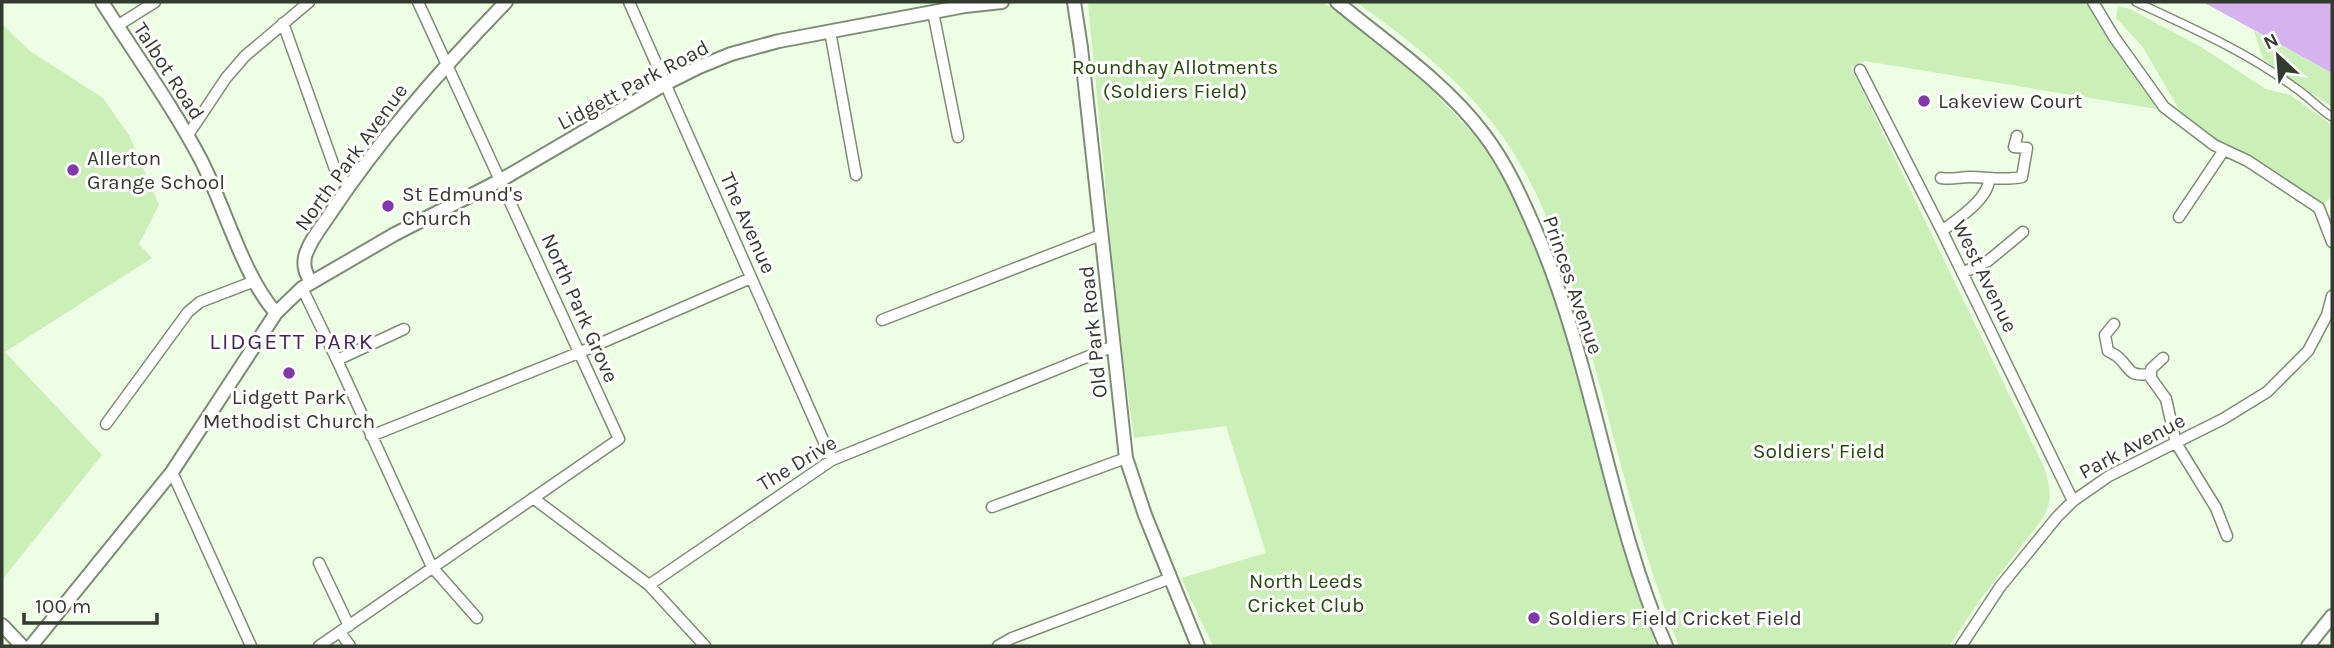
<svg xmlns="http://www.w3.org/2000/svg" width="2334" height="648" font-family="Karla,sans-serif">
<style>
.green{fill:#caf0b8}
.water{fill:#d6b2ef}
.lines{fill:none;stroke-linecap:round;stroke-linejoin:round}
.pedestrian-casing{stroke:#7d8c75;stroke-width:10}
.minor-casing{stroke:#7d8c75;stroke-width:13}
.tertiary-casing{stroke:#7d8c75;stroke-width:16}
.pedestrian{stroke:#fff;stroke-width:7}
.minor{stroke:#fff;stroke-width:10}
.tertiary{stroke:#fff;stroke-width:12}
.poi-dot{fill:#8138aa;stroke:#fff;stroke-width:2.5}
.labels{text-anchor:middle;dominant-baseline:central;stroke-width:6;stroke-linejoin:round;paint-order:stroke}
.park-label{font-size:21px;fill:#24490a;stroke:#fff}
.street-label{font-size:21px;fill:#333a30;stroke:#fff}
.poi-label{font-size:21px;fill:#333a30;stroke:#fff;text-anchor:start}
.neighbourhood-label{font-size:23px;letter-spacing:2px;fill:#47255c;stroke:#fff}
</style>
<rect width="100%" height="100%" fill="#edfee4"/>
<path class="green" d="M1097,2h226l95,73 64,68 28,48 32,71 19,57 62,224 33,103h-443l-32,-68 85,-25 -40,-127 -92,12c-21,-144 -31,-290 -46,-434z
M1356,2h739l43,61 25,47 -298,-49 -14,6 194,402c5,19 8,31 -2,49l-61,79 -33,49h-270c-33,-82 -55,-168 -77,-253 -25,-91 -49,-192 -108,-268 -38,-49 -88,-87 -138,-123z
M2118,6l12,3 71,38 65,42 24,6 42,30v71l-13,12 -105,-63 -31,-29 -41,-70 -26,-28z
M2,24l28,27 73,47 26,37 30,70 -20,39 13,14 -147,94 97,103 -100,125z
M2254,31l78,42v34l-69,-48z"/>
<path class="water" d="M2203,2h129v71z"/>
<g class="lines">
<g class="pedestrian-casing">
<path id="pedestrian" d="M2136,2c54,25 111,50 158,85 14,9 24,21 38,30"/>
</g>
<g class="minor-casing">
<path id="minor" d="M629,2l203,458
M2093,2l21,35 50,70 50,38 34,16 71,47 13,34
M933,12l25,125
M283,23l53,149 13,13
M117,26l38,-24
M830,31l26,144
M1860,70l82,161 131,270
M188,135l38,-57 19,-22 64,-54
M1941,178c12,2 18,-1 29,-1 18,0 34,4 52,0l5,-29 -13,-1 3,-11
M2179,217l45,-67
M1942,231c14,-11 47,-32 47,-52
M1962,273l26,-12 35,-29
M302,288l35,72 95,207 45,51
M882,320l219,-85
M2114,324l-9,11 3,16c4,2 8,4 11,7 12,11 9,19 31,16
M2163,358l-12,11v9l15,21 10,44 40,65 11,28
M337,360l67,-31
M106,424l82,-112 12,-10 55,-21
M371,436l207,-83 173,-75
M172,472l79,174
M533,498l116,87 183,-125 282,-114
M992,507l134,-49
M319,563l30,63
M649,585l56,61
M340,632l10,14
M319,646l300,-207 -201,-437
M998,646l14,-8 159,-60
M1961,646l39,-59 57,-70 16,-16 36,-25 114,-57 44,-27 41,-41 19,-36 5,-19"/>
</g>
<g class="tertiary-casing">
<path id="tertiary" d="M102,2c33,52 70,103 99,158 23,45 42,116 75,153
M1074,2l7,46 45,410 19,57 53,131
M1337,2c48,40 108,80 146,131 24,31 39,66 55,103 56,132 71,278 128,410
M311,282c-5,-8 -8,-15 -6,-25 4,-16 18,-32 27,-46 50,-75 111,-144 174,-209
M2,625l20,21
M31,646l141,-174 104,-159 26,-25 93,-54 106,-54 164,-96 34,-17 32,-13 48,-13 186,-35 37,-4
M2308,646l24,-30"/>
</g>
<use href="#pedestrian" class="pedestrian"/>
<use href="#minor" class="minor"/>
<use href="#tertiary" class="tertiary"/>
</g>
<g class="poi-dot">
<circle cx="1924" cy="101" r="7"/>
<circle cx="73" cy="170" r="7"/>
<circle cx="388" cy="206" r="7"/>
<circle cx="289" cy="373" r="7"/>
<circle cx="1534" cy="618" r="7"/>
</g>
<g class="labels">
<g class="park-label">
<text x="1175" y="67">Roundhay Allotments<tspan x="1175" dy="24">(Soldiers Field)</tspan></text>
<text x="1819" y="451">Soldiers' Field</text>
<text x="1306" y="581">North Leeds<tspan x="1306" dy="24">Cricket Club</tspan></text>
</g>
<g class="street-label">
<text transform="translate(169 71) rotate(57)">Talbot Road</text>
<text transform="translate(633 85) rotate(-28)">Lidgett Park Road</text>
<text transform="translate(351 157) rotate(-54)">North Park Avenue</text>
<text transform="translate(748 223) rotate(66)">The Avenue</text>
<text transform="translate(1985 276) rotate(64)">West Avenue</text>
<text transform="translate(1573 285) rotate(71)">Princes Avenue</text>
<text transform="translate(580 308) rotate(66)">North Park Grove</text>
<text transform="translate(1093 332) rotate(-96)">Old Park Road</text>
<text transform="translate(2132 446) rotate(-28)">Park Avenue</text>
<text transform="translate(797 463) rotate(-31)">The Drive</text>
</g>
<g class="poi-label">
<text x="1938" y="101">Lakeview Court</text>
<text x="87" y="158">Allerton<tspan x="87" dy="24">Grange School</tspan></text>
<text x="402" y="194">St Edmund's<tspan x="402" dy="24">Church</tspan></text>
<text x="289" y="397" text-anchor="middle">Lidgett Park<tspan x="289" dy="24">Methodist Church</tspan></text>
<text x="1548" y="618">Soldiers Field Cricket Field</text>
</g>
<g class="neighbourhood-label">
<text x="292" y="341">LIDGETT PARK</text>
</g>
</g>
<rect width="2334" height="648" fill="none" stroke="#333a30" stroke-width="7"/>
<g transform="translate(2278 56) rotate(334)" stroke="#ffffff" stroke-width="5" paint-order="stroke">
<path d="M0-5L12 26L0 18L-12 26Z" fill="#333a30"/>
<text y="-10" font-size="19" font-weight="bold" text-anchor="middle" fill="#333a30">N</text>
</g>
<path d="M24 613v10h133v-10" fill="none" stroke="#333a30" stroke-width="3.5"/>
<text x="35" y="613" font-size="21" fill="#333a30" stroke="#ffffff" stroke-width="5" paint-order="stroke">100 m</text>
</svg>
